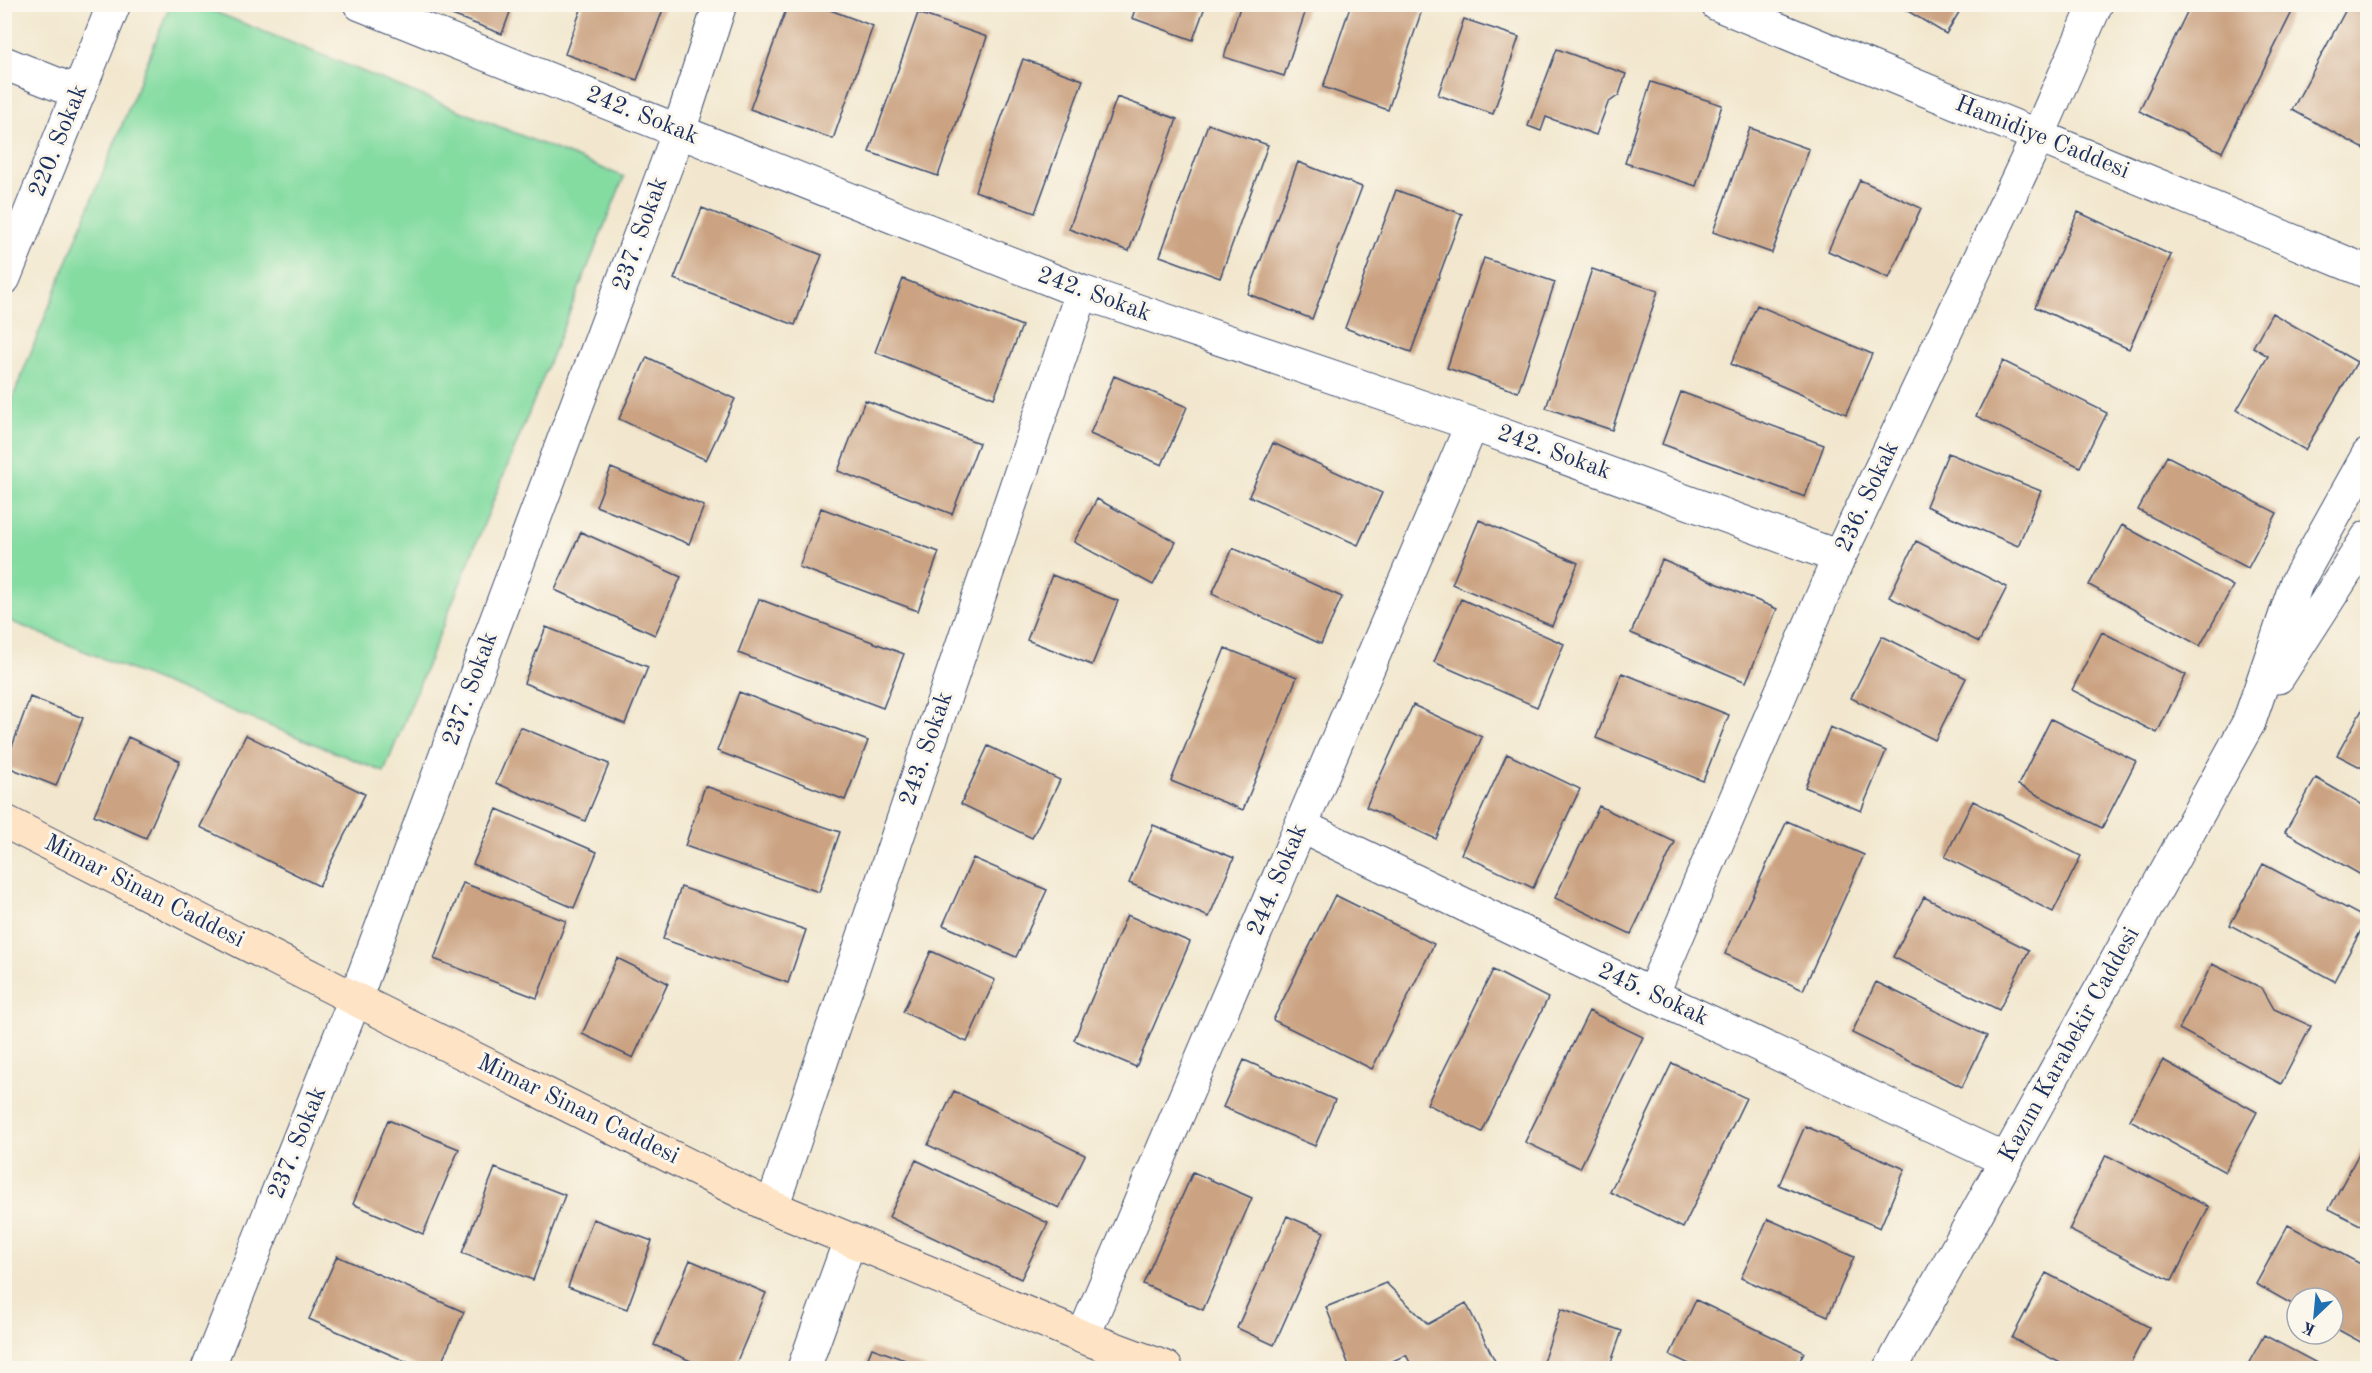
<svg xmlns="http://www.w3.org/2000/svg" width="2372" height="1373" font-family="'Old Standard TT',serif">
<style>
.green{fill:#84dca1;stroke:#508680;stroke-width:1.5}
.building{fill:#cba382}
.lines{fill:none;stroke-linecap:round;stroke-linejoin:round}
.minor-casing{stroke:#3b4b6f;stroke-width:35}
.tertiary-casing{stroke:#3b4b6f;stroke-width:35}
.secondary-casing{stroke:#3b4b6f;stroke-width:35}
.minor{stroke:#fff;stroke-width:33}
.tertiary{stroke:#fff;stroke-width:33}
.secondary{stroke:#fee4c5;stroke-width:33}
.labels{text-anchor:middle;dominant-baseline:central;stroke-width:6;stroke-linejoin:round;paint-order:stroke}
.street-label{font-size:24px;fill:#1b2f5e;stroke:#fbf7ec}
</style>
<rect width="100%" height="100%" fill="#fbf7ec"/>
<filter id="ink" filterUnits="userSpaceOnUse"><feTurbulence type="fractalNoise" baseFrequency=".0167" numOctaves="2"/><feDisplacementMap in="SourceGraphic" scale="12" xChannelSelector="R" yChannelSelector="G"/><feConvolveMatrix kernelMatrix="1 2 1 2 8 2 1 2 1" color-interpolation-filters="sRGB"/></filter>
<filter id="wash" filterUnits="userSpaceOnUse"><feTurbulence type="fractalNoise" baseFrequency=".008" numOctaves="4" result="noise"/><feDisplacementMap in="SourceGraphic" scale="24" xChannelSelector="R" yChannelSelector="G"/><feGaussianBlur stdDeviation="1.35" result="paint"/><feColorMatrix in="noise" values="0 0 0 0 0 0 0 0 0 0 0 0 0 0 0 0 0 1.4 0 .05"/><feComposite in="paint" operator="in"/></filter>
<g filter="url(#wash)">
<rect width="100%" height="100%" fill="#f2e7ce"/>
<path class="green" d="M170,5h28l426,172 -240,595 -379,-153v-202z"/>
<g id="blocks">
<path class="building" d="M432,4h81l-11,30 -71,-27z
M583,4h82l-28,76 -72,-26z
M788,4h26l59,22 -40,113 -83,-30z
M1137,4h69l-13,36 -61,-22z
M1241,4h67l-24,72 -60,-19z
M1351,4h65l7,3 -35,103 -65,-23z
M1896,4h68l-18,30z
M2191,4h105l-74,148 -83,-41z
M2349,4h9l10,6v141l-76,-41z
M918,13l69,24 -49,139 -69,-24z
M1464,19l55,18 -26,77 -55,-19z
M1557,49l69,25 -7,21 -11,8 -12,32 -50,-18 -5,14 -13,-5z
M1023,59l60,21 -48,133 -60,-22z
M1651,82l71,23 -26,81 -71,-23z
M1117,97l60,22 -48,132 -60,-22z
M1208,124l60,21 -48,133 -60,-22z
M1750,128l59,21 -37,104 -59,-21z
M1298,162l64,25 -50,132 -64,-25z
M1860,180l61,28 -32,70 -61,-27z
M1396,190l66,24 -51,138 -66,-24z
M702,208l120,47 -27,70 -121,-46z
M2078,212l93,43 -42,94 -94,-42z
M1484,258l71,24 -37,110 -71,-24z
M1592,269l66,22 -46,139 -66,-22z
M903,279l119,47 -28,72 -119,-46z
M1757,305l115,49 -26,60 -115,-50z
M2272,313l85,49 -52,88 -68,-40 31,-54 -15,-9z
M647,357l88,42 -29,61 -87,-41z
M2003,361l104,52 -27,54 -104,-51z
M1114,376l73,31 -25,58 -72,-31z
M1681,392l143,53 -19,52 -143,-53z
M865,400l114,43 -27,71 -114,-43z
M1273,443l109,50 -24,52 -109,-49z
M1948,453l93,38 -23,55 -92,-40z
M2167,456l110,57 -29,55 -110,-58z
M611,468l93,38 -15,38 -93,-38z
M1097,499l79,43 -23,43 -79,-43z
M821,508l118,44 -21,59 -119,-44z
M1479,520l99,43 -26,63 -100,-42z
M2122,525l111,61 -33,60 -111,-61z
M581,532l100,45 -26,58 -100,-45z
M1916,541l91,46 -28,55 -90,-45z
M1233,548l109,49 -21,47 -109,-50z
M1662,560l115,49 -31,73 -115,-49z
M1052,575l66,26 -26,64 -65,-25z
M759,599l145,55 -21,54 -145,-55z
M1461,599l103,45 -27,63 -103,-45z
M546,627l102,40 -23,57 -101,-41z
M2102,632l84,43 -29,58 -85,-43z
M1882,636l84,42 -31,62 -84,-42z
M1225,648l72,29 -54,133 -72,-29z
M1622,673l107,42 -26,66 -107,-43z
M739,692l129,49 -23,59 -128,-49z
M30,697l53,21 -27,68 -51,-20z
M2368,699v72l-31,-16z
M1413,705l69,32 -46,102 -70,-32z
M2051,719l85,42 -34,67 -84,-43z
M520,727l89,37 -24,57 -89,-38z
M1830,727l56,24 -25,60 -56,-24z
M246,735l119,59 -46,92 -119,-59z
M128,737l52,24 -34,77 -52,-23z
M988,746l72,34 -28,58 -71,-34z
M1507,754l73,35 -47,99 -72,-34z
M2316,778l52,30v71l-83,-47z
M705,786l135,46 -21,60 -134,-46z
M1973,801l108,55 -28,56 -108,-55z
M1599,806l76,36 -44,92 -76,-36z
M497,809l100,43 -23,56 -101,-44z
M1787,821l77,34 -61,135 -78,-36z
M1153,825l81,33 -25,59 -80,-34z
M973,858l74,32 -31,67 -73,-32z
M2263,864l104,55 -33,62 -104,-56z
M463,883l103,38 -29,77 -103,-39z
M681,887l125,43 -18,53 -125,-44z
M1335,895l99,49 -62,125 -99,-49z
M1924,897l105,53 -30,60 -106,-53z
M1127,915l63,27 -54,125 -62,-27z
M931,951l64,29 -28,62 -64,-30z
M617,958l51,25 -35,75 -51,-24z
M2212,964l50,24 12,21 37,17 -30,58 -102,-55z
M1493,970l55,28 -66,134 -55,-28z
M1876,982l111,54 -25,51 -110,-54z
M1589,1011l54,26 -63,131 -55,-26z
M1244,1060l91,40 -20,46 -92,-39z
M2163,1060l94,52 -32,60 -95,-52z
M1672,1063l74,35 -63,130 -73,-36z
M954,1091l131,64 -26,53 -131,-63z
M388,1120l71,29 -36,85 -70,-30z
M1805,1126l100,43 -25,59 -101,-43z
M2362,1148l6,3v78l-39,-20z
M2106,1155l103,52 -37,74 -103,-51z
M916,1160l132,63 -27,56 -132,-62z
M495,1168l70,27 -32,85 -71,-27z
M1193,1172l59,26 -49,112 -60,-26z
M1287,1216l37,16 -50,113 -37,-17z
M593,1219l59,22 -25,68 -59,-22z
M1768,1219l86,38 -26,59 -87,-38z
M2288,1225l80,43v78l-35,-19v-29h-36v9l-41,-23z
M337,1256l127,56 -25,56h-18l-112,-49z
M690,1260l76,33 -32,75h-27l-53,-23z
M2046,1273l103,54 -21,41h-58l-58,-30z
M1386,1283l42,41 38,-21 32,64 -3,1h-82l-7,-13 -29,13h-27l-24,-61z
M1696,1300l108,52 -8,16h-98l-28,-13z
M1561,1309l61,22 -13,37h-68z
M2264,1335l62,33h-80z
M872,1348l55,20h-63z"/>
</g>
</g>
<g filter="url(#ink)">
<use href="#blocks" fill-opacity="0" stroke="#3b4b6f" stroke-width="1.5"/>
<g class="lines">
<g class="minor-casing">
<path id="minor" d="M360,4l722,288 390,132 367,133
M4,63l75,30
M4,278l110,-274
M1301,826l351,169 354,165
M1652,995l187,-438 199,-421 58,-132
M772,1207l310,-915
M1083,1337l389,-913
M208,1368l147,-369 324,-868 41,-127
M804,1368l46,-128
M1891,1368l358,-646"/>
</g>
<g class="tertiary-casing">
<path id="tertiary" d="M1717,4l651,268
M2278,677l90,-140
M2249,722l47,-138 72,-129"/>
</g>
<g class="secondary-casing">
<path id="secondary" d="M4,821l351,178 417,208 311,130 83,31"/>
</g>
<use href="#minor" class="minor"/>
<use href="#tertiary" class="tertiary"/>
<use href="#secondary" class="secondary"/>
</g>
</g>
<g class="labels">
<g class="street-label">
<text transform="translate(642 116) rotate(22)">242. Sokak</text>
<text transform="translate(2042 138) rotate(22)">Hamidiye Caddesi</text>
<text transform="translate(59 141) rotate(-68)">220. Sokak</text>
<text transform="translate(641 234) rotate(-70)">237. Sokak</text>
<text transform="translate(1094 295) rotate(20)">242. Sokak</text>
<text transform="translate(1554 453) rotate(20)">242. Sokak</text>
<text transform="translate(1868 497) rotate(-65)">236. Sokak</text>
<text transform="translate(471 689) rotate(-70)">237. Sokak</text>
<text transform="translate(927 749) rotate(-71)">243. Sokak</text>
<text transform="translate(1278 880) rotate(-67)">244. Sokak</text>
<text transform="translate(144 892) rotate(27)">Mimar Sinan Caddesi</text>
<text transform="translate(1653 995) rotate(25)">245. Sokak</text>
<text transform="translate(2070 1045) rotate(-61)">Kazım Karabekir Caddesi</text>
<text transform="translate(578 1110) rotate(26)">Mimar Sinan Caddesi</text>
<text transform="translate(298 1143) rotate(-68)">237. Sokak</text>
</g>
</g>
<rect width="2372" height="1373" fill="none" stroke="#fbf7ec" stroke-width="24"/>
<g transform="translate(2315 1316) rotate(206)"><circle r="28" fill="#fbf7ec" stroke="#a1a7b3" stroke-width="1.5"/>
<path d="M0-4.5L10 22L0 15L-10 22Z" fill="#1f6fb2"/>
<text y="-9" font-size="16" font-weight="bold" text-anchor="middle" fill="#1b2f5e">K</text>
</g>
</svg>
